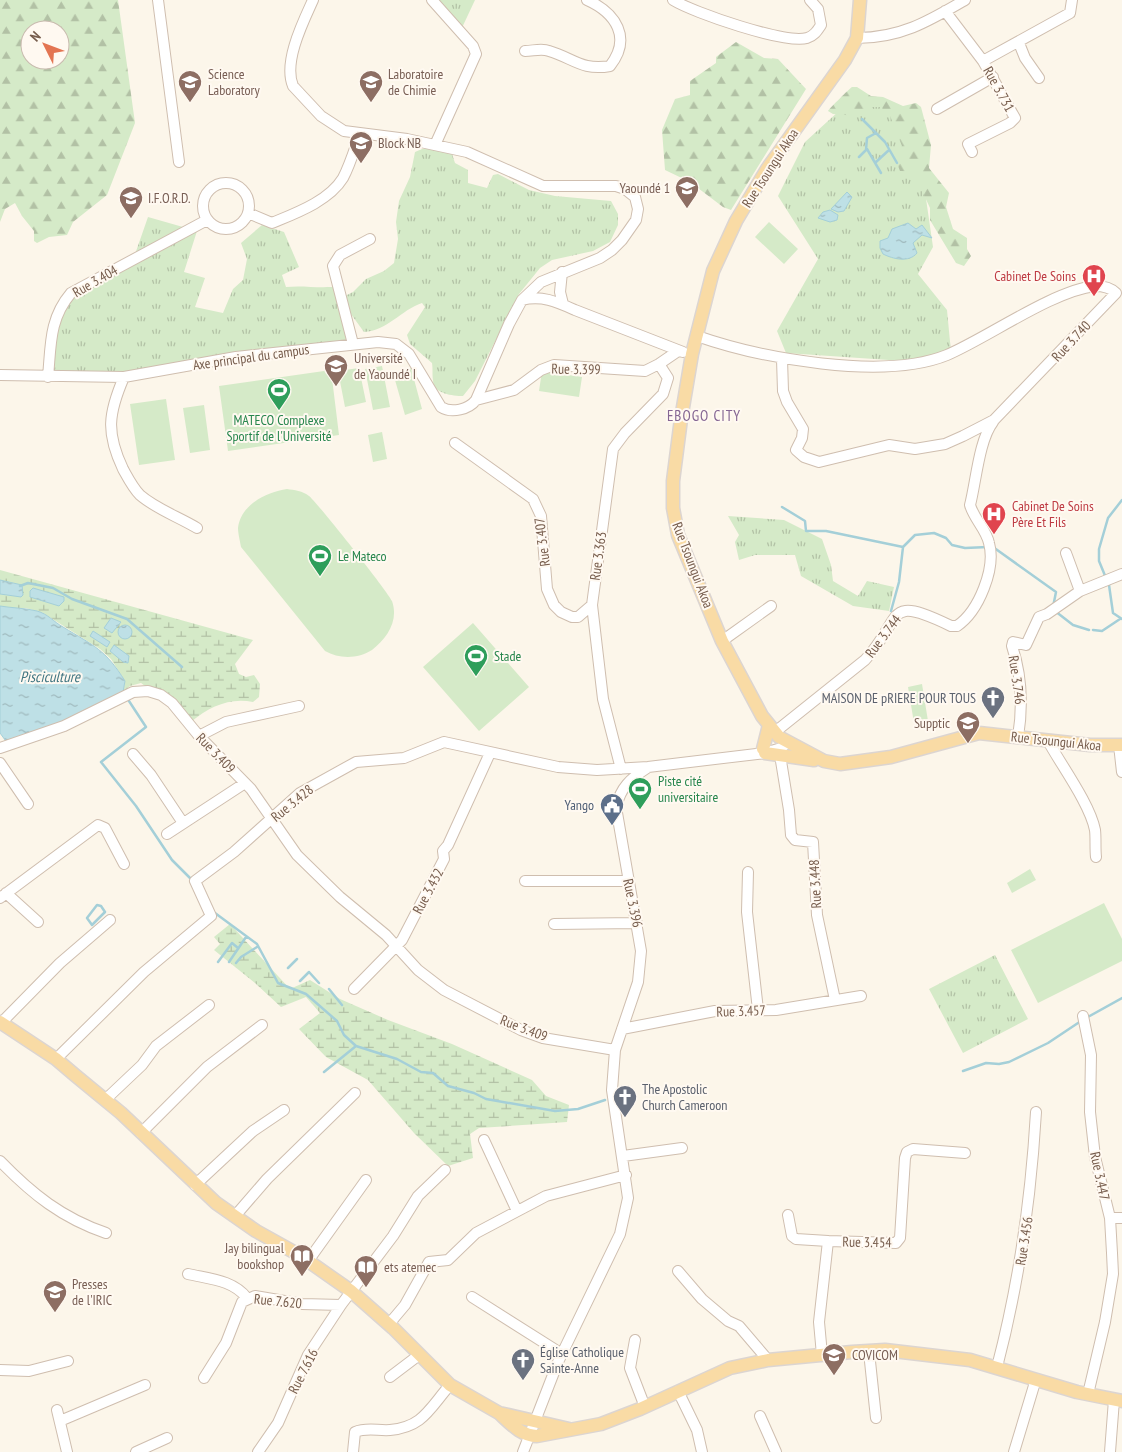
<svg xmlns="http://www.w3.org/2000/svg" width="1122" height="1452" font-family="'PT Sans Narrow',sans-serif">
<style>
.grass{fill:url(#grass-tufts)}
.forest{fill:url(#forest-firs);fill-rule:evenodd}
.wetland{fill:url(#wetland-marsh)}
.pitch{fill:#d5eac8}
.water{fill:url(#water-ripples);stroke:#a4cfd8}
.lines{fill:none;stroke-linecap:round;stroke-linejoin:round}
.stream{stroke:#a4cfd8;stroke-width:2.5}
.minor-casing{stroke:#cfbeaf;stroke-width:12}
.major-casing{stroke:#dcd5d1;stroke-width:15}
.minor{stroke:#fff;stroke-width:10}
.major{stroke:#f9dba5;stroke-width:12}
.labels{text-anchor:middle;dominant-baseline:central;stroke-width:4;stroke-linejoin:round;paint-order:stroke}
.education-label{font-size:14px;fill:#785e54;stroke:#fff9f1;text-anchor:start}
.street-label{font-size:14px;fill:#775d4d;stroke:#fff9f1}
.health-label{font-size:14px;fill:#be3a42;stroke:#fff9f1;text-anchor:end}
.leisure-label{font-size:14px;fill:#27864d;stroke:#fff9f1;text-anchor:start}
.worship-label{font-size:14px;fill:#5b616d;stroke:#fff9f1;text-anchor:start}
.service-label{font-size:14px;fill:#4e5e75;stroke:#fff9f1;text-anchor:end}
.neighbourhood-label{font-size:15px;letter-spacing:1px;fill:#856693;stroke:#fff9f1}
.water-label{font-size:15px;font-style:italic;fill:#437783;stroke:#fff9f1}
</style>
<defs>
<pattern id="grass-tufts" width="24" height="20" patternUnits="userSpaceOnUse" patternTransform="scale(1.25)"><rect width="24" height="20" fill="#d5eac8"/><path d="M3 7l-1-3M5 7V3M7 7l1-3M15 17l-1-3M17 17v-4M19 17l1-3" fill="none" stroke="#b2c1a5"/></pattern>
<pattern id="forest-firs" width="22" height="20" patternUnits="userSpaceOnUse" patternTransform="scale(1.25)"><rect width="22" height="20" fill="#d5eac8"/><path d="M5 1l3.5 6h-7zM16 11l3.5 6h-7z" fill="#b2c1a5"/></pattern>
<pattern id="wetland-marsh" width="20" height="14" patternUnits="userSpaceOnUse" patternTransform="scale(1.25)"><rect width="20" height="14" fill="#d5eac8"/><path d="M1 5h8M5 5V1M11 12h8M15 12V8" fill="none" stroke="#b2c1a5"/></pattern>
<pattern id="water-ripples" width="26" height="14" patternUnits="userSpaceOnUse" patternTransform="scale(1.25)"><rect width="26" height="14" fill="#bee0e6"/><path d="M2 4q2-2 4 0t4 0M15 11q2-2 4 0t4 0" fill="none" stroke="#9fb9bd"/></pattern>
</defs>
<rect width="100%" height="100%" fill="#fcf6ea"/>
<path class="grass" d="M432,0h43l-15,32z
M851,100l39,9 32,62 11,76 -15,27 29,36 4,42 -33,10 -132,-9 -9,-22 41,-72 -40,-63 27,-54z
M431,148l21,6 3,9 13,7v13l19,5 6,-13 5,-1 31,16 26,6 56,5 7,13v11l-8,17 -17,9 -41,9 -12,8 -21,26 -44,87 -12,15c-10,0 -30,-2 -30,-16 -1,-6 0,-10 -1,-17l-22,-19 -3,-9 18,-28 -3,-4c-21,7 -35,28 -58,29l-16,-22 -3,-14 8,-4 13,-13 18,-8 10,-8 4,-24 -2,-17 3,-21 11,-24 5,-25 7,-3z
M148,217l49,14 -13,41 21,6 -10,29 28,6 10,-24 10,-9 4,-21 -6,-16 21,-18 22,7 15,35 -17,8 4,12c18,-2 35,2 53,-1l14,58 -229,33h-76l12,-71 73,-46z
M728,516l56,4 38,19 9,26 2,16 25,15 9,-15 27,6 -5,24 -36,-5 -52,-30 -6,-21h-40l-16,5 -4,-18 4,-7z
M995,955l33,64 -65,34 -34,-64z"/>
<path class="forest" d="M0,0h118l17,123 -28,72 -34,27 -6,13 -18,2 -12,6 -3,-2v-10l-12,-15 -7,-13 -10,6 -5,13zM30,30h30v30h-30z
M736,42l28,16 14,1 28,30 -75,121 -8,-3 -33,-25 -25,-12 -3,-40 13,-31 15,-4v-14l26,-18v-6z
M852,87h5l14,9 12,1 20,9 13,-3 5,4 10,38 -2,23 20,25 -3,14 7,22 14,9v11l4,7 -7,10 -8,-3 -26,-43v-12l-6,-13 -3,-17 -8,-6 -13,-1 -5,-13 7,-12 -13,-33 -9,-6h-9l-8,3 -6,6 -24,-2 -5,-3c2,-3 21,-22 24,-24z"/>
<path class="wetland" d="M0,570l253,70 -18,24 4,10 7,3 8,-2 6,9 -1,13 -6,5c-23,-5 -44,5 -61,19l-51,-38 -11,3 -7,6 2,-11 -14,-22 -11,-10 -57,-36 -17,-5 -17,1 -9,-3z
M230,924l60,65 20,-9 30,19 48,21 64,24 80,36 14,16 23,9 -2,17 -88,6 -9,6 3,24 -25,8 -34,-33 -46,-53 -42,-23 -27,-28 21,-16 -14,-16 -25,10 -26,-24 -41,-33 6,-6 -6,-7z"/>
<path class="pitch" d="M769,222l29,27 -14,15 -29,-27z
M382,366l8,41 -17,3 -8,-41z
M359,368l7,34 -21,5 -7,-36z
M411,368l11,41 -17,6 -12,-42z
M331,370l8,65 -111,16 -9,-65z
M542,371l40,6 -3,20 -40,-6z
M166,399l9,61 -36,5 -9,-61z
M204,405l6,45 -20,3 -7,-45z
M382,432l5,27 -14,3 -5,-27z
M287,489c7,1 16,2 22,7 7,5 80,97 83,105 7,20 -5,37 -20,49 -14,9 -33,9 -47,1l-84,-104c-1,-6 -3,-14 -3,-19 3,-24 29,-36 49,-39z
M473,623l56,64 -50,44 -56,-64z
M922,684l6,37 -14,2 -6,-36z
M1030,869l6,11 -24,13 -5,-10z
M1104,903l18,36v22l-84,42 -27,-53z"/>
<path class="water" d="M847,192l5,5 -8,14 -6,1 -7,-3z
M830,210l8,5 -1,5 -7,2 -12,-4 5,-6z
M908,223l8,6 6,-4 10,13 -10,-3 -9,8 4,10c-8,10 -24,6 -34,1l-3,-6v-7l8,-3 4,-9z
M0,580l22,5 1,10 -2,2 -21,-3z
M33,588l31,9v4l-5,5 -29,-9v-6z
M0,606c12,2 25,2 37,5 11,3 17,11 26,16 31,19 42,22 62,54l-2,11 -20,14 -95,38 -8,-11z
M111,618l10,4 -9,11 -8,-5z
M118 632a7 7 0 1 1 14 0a7 7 0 1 1-14 0Z
M93,631l17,11 -3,5 -17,-11z
M114,645l15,11 -1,7 -5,-1 -13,-11z"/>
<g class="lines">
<path class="stream" d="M862,119l23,23 12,21
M867,149l14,24
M859,157l7,-7 1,-12 9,-5
M876,162l13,-12
M782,507l23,14 1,10h20l77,16
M993,547l63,45 -3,15
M1106,578l-7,-17v-12l9,-31 14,-18
M1109,585l4,28 9,6
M20,586l8,-3 25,5 19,11 55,20 55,48
M891,611l8,-29 4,-35 12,-12 19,-2 12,5 6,7 13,3 23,-1
M1055,611l18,14 16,5
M1093,630l9,1 18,-12
M127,698l19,29 -45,35 35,44 36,54 20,20
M97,905l4,1 4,6 -13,13 -5,-7z
M215,913l42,31 21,39 28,11 31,27 7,14 12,11 41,13 24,13 12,1 15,13 26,7 12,6 69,12 23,-2 27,-9
M218,962l14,-19 6,5
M229,962l17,-25
M236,963l5,-6 16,-10
M288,968l9,-9
M300,981l9,-9 10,11
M329,989l13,16
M1086,1018l36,-20
M963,1071l23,-8 13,1 10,-2 39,-19 33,-22
M324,1072l32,-26"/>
<g class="minor-casing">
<path id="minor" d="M158,0l21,162
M432,0l41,46 3,8 -41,91
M673,0c21,13 112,44 134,38 7,-2 10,-7 14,-13l-3,-16 -8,-9
M945,11l38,50 32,57 -5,5 -42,21 4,8
M857,38c44,0 72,-17 108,-38
M1019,43l6,15 14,20
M525,51c8,0 17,-3 24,0 24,7 33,20 61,15 22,-28 6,-53 -23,-66
M983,61l87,-48 2,-13
M937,109l56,-32
M203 206a23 23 0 1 1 46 0a23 23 0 1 1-46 0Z
M248,213l24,10c24,-10 57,-22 71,-45 7,-13 12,-30 17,-44
M562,272l-2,20 3,12
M522,300c20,-5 35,2 53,10l108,42
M697,336c63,22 186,45 250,19 42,-18 105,-64 148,-69 7,0 16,2 21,7l-122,127 -31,16 -18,8 -30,5 -26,-4 -70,17 -15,-5 -8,-7 6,-12 1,-9 -16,-27 -4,-11 -1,-32
M353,344l-20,-78 7,-11 30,-16
M0,375l124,2 112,-20 142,-15 18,2 13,10 32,53c11,7 28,2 35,-7l33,-76 13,-24 19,-18 59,-24 12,-8 10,-10 14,-20 2,-11 -3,-12 -10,-8 -9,-3h-73l-76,-34 -60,-13 -63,-8 -23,-15 -28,-30c-10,-24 10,-64 20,-86
M48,377c3,-32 1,-58 23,-84l136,-73
M124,377c-16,37 -18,56 -1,92 5,9 10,19 17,26 16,14 39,22 57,33
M476,400l38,-10 27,-20 13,-5 91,6 14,-7 19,-13
M455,443l78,56 8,17 6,73 7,16 7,7 11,5h6l14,-12
M1066,553l14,38
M722,641l49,-35
M775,732l90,-72c39,-42 18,-67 86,-34h6c22,-15 39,-58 32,-83 -3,-14 -15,-24 -19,-38 6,-23 9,-65 23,-83
M199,736l27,-14 73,-16
M1018,737c5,-31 4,-61 -6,-91l1,-4 13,3 13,-28 8,-3 33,-23 42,-17
M1048,741c13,24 42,63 47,89 1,8 0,18 1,27
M1119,745l3,27
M0,748l64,-22 69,-34 15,-1 13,4 11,8 27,33 52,53 46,66 43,42 46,38 32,35 26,20 77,40 22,8 72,12
M133,754l18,21 32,48
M780,755l9,55 2,25 4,5 18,2 4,73 18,85
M0,763l28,41
M621,769l-18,-70 -11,-94 21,-156 12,-16 38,-39 5,-16 -9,-14
M167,834l78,-51
M748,872l-1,40 11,98
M525,881h103
M6,893l32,29
M0,898l98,-73 7,3 19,36
M554,924l83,-1
M354,989l48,-49 42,-81 -1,-8 5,-6 42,-92
M1083,1016l8,39 -1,57 5,45 15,61 2,35 1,21 -8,48 -17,72
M1,1023l59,-60 50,-43
M622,1029l93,-18 61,-1 85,-14
M56,1059l88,-87 67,-56 -16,-35 39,-29 66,-59 56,-31 48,-4 40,-16 114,25 39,3 51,-3 117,-14 16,-5 7,-6
M105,1100l37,-35 14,-19 53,-41
M141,1133l66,-66 55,-42
M484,1140l33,71
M623,1156l59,-8
M0,1161c32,33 62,57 106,72
M195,1185l58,-54 31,-21
M788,1215l4,21 4,3 32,2
M235,1216l32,-37 88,-86
M1110,1218h12
M308,1261l58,-81
M678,1271l24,28 26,22 11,5 29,34
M188,1274c22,5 45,6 59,24
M472,1297l90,57
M389,1324l16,-19 24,-43 19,-2 28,-27 70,-37 80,-21
M635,1340l-5,28 15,39
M869,1352l7,66
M822,1355l-3,-33 9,-81 68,2 4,-5 5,-80 2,-6 6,-3 52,4
M997,1367c22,-84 34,-168 39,-255
M0,1370l29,1 39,-10
M390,1377l29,-22
M204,1378l22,-35 16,-41 13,-6 47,8 39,1
M678,1391l19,39 5,22
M57,1410l10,42
M760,1416l16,36
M60,1421l85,-36
M136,1452l31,-14
M258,1452l20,-29 30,-68 33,-50 52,-69 25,-40 27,-26
M353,1452l2,-20c12,-5 23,-1 35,-2 33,-3 39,-21 60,-45
M523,1452l35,-90 62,-128 8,-36 -16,-108 3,-40 23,-68 3,-31 -25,-144c5,-20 14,-28 31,-39
M1014,1452l22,-73
M1110,1452l4,-52"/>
</g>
<g class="major-casing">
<path id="major" d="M860,0l-3,38 -12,22 -78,109 -31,52 -23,50 -21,83 -11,65 -8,62v27l5,27 44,106 40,75 17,21 45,24 16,3 51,-7 88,-24 111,12h32
M763,749l6,-24
M765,753l49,7
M0,1022l56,37 20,17 45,37 95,90 40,28 45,25 50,35 42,37 57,57 49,28 70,16
M499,1413c11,10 22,23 38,23l64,-12 39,-15 90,-41 38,-8 84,-8 33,-2 85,10 107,32 45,9"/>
</g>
<use href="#minor" class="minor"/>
<use href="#major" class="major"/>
</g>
<defs>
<g id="university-pin" transform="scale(1.25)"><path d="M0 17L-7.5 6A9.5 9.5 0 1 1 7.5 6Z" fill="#8d6e63" stroke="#fff9f1"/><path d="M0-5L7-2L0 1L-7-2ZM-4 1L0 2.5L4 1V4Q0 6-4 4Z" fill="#fff"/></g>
<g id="hospital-pin" transform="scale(1.25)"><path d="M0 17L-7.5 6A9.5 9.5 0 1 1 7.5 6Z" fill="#e0444e" stroke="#fff9f1"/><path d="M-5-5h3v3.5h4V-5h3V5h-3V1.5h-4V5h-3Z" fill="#fff"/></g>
<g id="stadium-pin" transform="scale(1.25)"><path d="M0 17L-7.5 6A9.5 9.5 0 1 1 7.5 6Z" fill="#2e9e5b" stroke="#fff9f1"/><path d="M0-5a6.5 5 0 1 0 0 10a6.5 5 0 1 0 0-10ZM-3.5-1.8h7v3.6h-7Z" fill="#fff"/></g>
<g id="church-pin" transform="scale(1.25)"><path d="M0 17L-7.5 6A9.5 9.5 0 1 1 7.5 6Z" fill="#6b7280" stroke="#fff9f1"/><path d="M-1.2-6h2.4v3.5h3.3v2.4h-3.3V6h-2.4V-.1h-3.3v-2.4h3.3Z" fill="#fff"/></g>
<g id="civic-pin" transform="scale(1.25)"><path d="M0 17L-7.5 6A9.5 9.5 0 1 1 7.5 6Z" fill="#5c6f8a" stroke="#fff9f1"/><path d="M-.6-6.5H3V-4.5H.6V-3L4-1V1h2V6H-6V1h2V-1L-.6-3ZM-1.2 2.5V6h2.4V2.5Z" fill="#fff"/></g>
<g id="library-pin" transform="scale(1.25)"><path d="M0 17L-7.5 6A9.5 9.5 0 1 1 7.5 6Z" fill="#8d6e63" stroke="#fff9f1"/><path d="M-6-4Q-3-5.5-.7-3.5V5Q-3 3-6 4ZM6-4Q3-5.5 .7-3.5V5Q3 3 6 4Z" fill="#fff"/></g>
</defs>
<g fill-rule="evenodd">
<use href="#university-pin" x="190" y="82"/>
<use href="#university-pin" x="371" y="82"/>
<use href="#university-pin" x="361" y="143"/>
<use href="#university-pin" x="687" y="188"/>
<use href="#university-pin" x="131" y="198"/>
<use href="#hospital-pin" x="1094" y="276"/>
<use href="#university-pin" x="336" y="366"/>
<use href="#stadium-pin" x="279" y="390"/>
<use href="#hospital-pin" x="994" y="514"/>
<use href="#stadium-pin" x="320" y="556"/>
<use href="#stadium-pin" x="476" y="656"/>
<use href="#church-pin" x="993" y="698"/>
<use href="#university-pin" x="968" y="723"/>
<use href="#stadium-pin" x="640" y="789"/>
<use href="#civic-pin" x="612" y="805"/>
<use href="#church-pin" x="625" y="1097"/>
<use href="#library-pin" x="302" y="1256"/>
<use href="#library-pin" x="366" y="1267"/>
<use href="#university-pin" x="55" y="1292"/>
<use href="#university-pin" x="834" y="1355"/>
<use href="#church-pin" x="523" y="1360"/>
</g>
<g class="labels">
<g class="education-label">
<text x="208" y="74">Science<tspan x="208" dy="16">Laboratory</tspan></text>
<text x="388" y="74">Laboratoire<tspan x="388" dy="16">de Chimie</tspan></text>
<text x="378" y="143">Block NB</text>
<text x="670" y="188" text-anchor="end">Yaoundé 1</text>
<text x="148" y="198">I.F.O.R.D.</text>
<text x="354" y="358">Université<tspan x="354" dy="16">de Yaoundé I</tspan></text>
<text x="950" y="723" text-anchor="end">Supptic</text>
<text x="284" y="1248" text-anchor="end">Jay bilingual<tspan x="284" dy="16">bookshop</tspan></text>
<text x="384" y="1267">ets atemec</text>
<text x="72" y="1284">Presses<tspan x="72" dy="16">de l'IRIC</tspan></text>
<text x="852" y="1355">COVICOM</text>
</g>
<g class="street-label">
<text transform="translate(999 89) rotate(61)">Rue 3.731</text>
<text transform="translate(770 168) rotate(-57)">Rue Tsoungui Akoa</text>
<text transform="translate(95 281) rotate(-30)">Rue 3.404</text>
<text transform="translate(1071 341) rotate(-47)">Rue 3.740</text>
<text transform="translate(251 357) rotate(-8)">Axe principal du campus</text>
<text transform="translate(576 369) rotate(1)">Rue 3.399</text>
<text transform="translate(542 542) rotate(-97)">Rue 3.407</text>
<text transform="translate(598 556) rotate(-82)">Rue 3.363</text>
<text transform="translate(693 565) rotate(69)">Rue Tsoungui Akoa</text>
<text transform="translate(883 636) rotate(-53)">Rue 3.744</text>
<text transform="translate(1017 680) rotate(82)">Rue 3.746</text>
<text transform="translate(1056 741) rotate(6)">Rue Tsoungui Akoa</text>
<text transform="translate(216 753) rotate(46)">Rue 3.409</text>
<text transform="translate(292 803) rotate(-39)">Rue 3.428</text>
<text transform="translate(815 884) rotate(-93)">Rue 3.448</text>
<text transform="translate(428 891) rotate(-62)">Rue 3.432</text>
<text transform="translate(633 903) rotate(78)">Rue 3.396</text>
<text transform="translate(741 1011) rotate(-2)">Rue 3.457</text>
<text transform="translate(524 1028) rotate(21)">Rue 3.409</text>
<text transform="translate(1100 1176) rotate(78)">Rue 3.447</text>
<text transform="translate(1024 1241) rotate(-81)">Rue 3.456</text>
<text transform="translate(867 1242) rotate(1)">Rue 3.454</text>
<text transform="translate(278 1301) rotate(6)">Rue 7.620</text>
<text transform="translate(303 1371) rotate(-63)">Rue 7.616</text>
</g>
<g class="health-label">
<text x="1076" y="276">Cabinet De Soins</text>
<text x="1012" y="506" text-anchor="start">Cabinet De Soins<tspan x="1012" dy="16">Père Et Fils</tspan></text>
</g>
<g class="leisure-label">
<text x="279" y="420" text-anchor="middle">MATECO Complexe<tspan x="279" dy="16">Sportif de l'Université</tspan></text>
<text x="338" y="556">Le Mateco</text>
<text x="494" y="656">Stade</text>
<text x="658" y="781">Piste cité<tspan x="658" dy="16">universitaire</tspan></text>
</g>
<g class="worship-label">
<text x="976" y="698" text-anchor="end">MAISON DE pRIERE POUR TOUS</text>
<text x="642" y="1089">The Apostolic<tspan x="642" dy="16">Church Cameroon</tspan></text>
<text x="540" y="1352">Église Catholique<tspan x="540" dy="16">Sainte-Anne</tspan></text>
</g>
<g class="service-label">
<text x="594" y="805">Yango</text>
</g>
<g class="neighbourhood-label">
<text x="704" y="415">EBOGO CITY</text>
</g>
<g class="water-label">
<text x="50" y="676">Pisciculture</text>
</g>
</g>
<g transform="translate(45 45) rotate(312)"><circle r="24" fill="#fff9f1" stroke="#c9bbaf"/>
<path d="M0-4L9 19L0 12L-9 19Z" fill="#e37552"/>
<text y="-8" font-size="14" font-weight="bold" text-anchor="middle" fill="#775d4d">N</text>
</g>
</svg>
